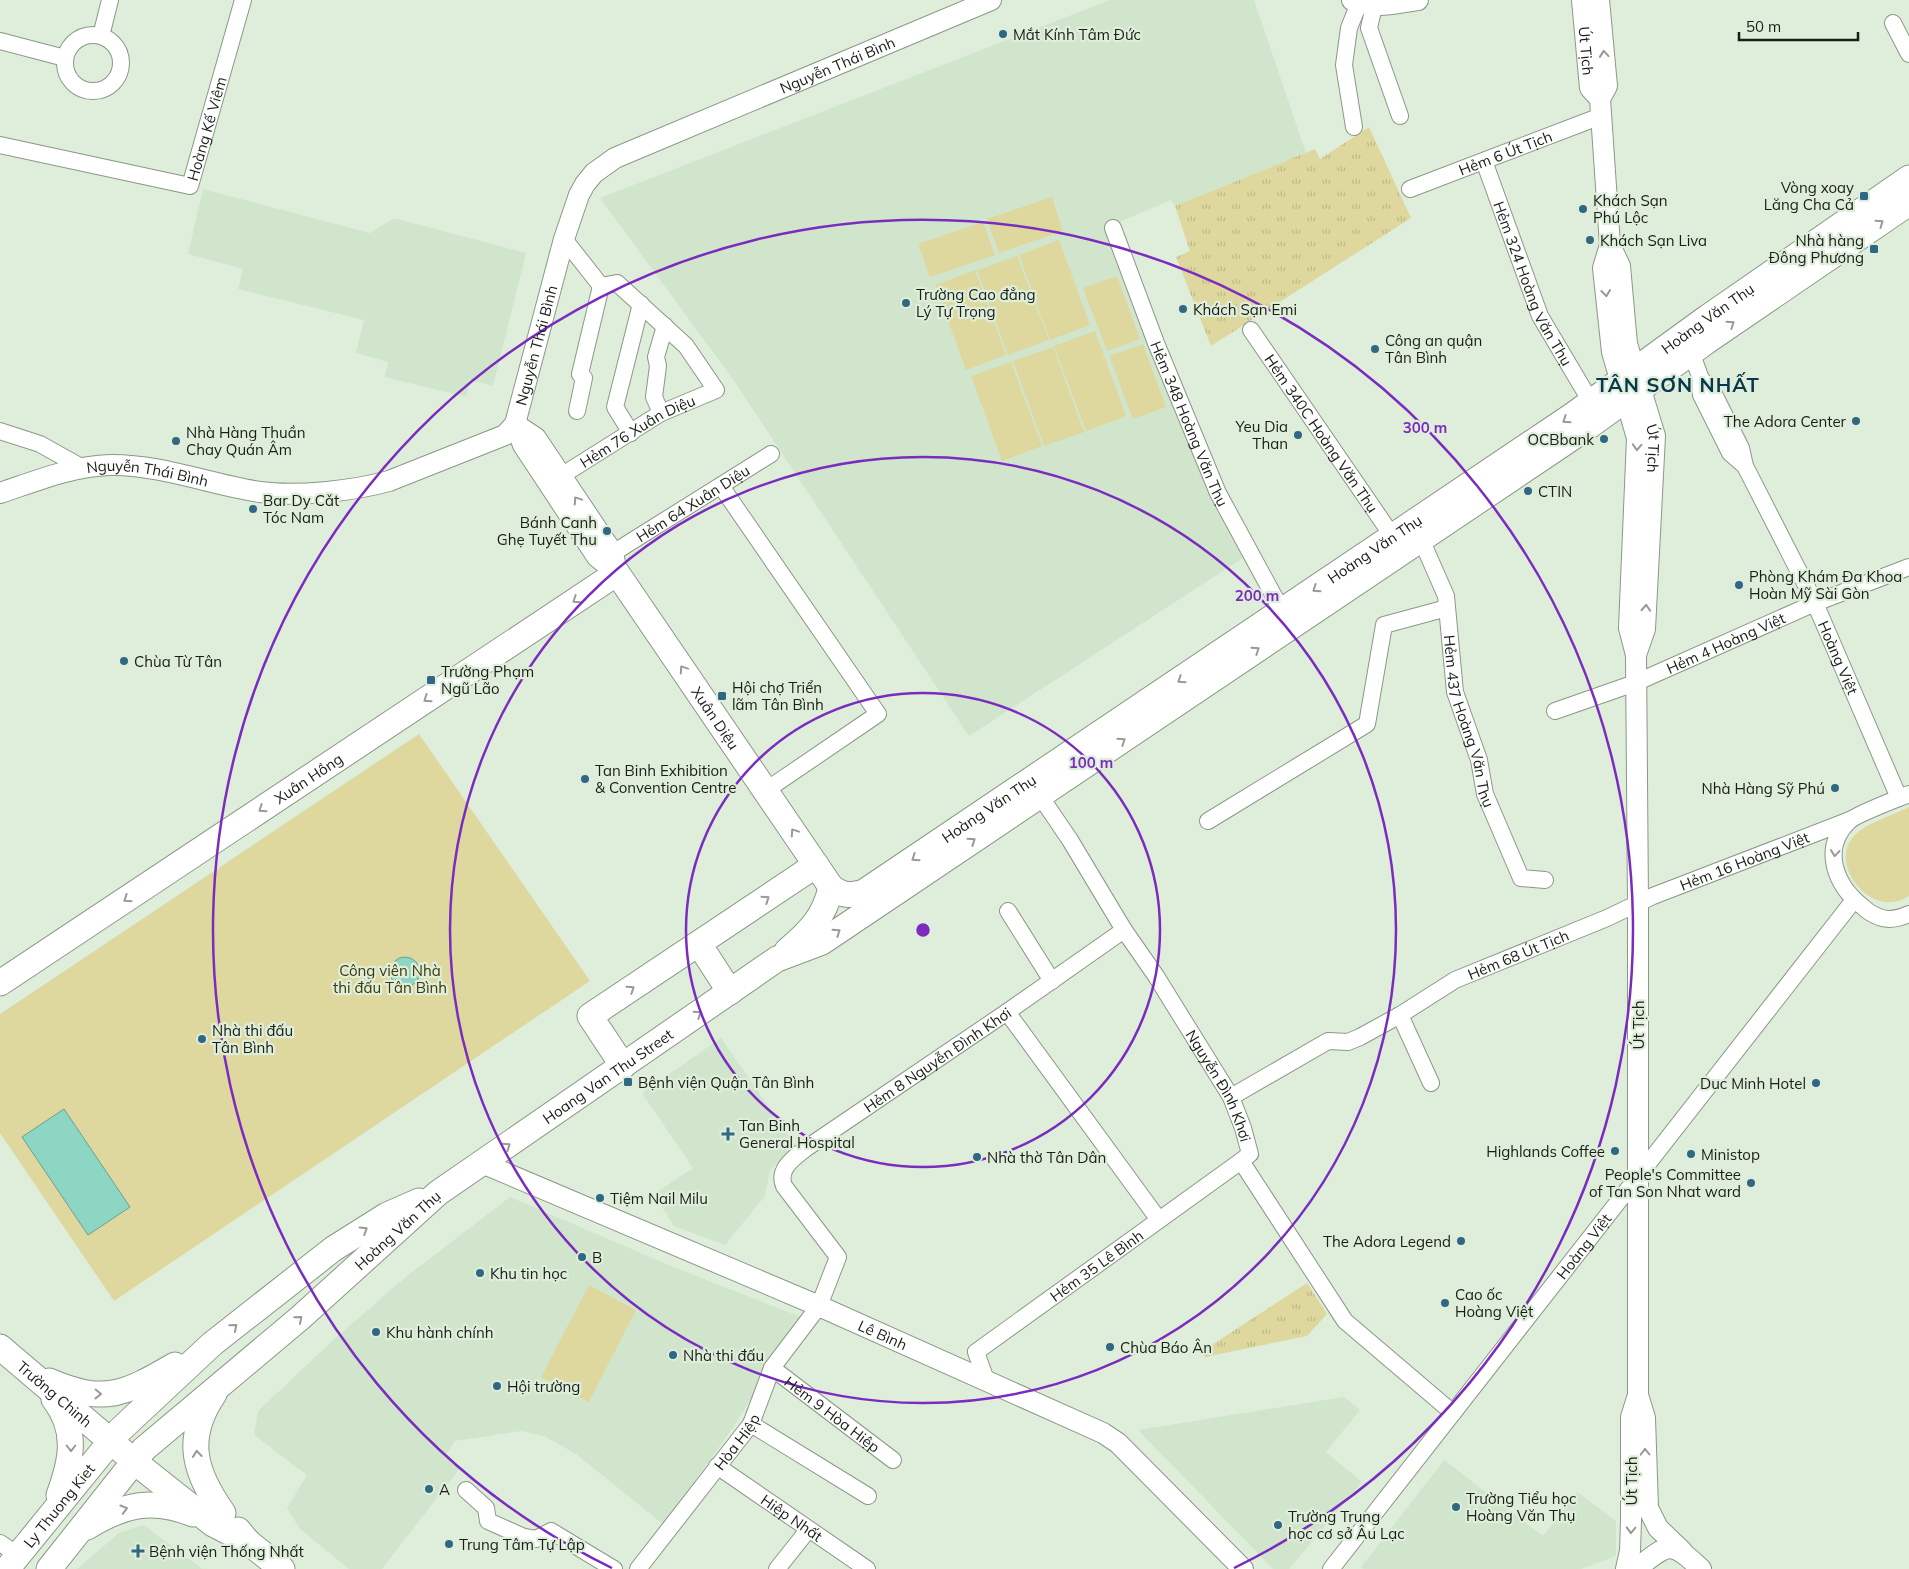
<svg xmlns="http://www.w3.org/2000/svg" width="1909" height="1569" font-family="Mulish,sans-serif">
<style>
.built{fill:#d1e5cc}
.grass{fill:url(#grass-tufts)}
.green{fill:#ded89e}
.water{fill:#8ed6c4;stroke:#6b9f90}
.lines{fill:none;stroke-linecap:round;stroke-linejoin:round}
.minor-casing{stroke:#8a9887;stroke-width:18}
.tertiary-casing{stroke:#8a9887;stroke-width:22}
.primary-casing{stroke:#8a9887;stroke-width:27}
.minor{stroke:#fff;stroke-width:16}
.tertiary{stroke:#fff;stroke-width:20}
.primary{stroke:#fff;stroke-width:25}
.oneway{stroke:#989a97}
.ring{fill:none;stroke:#7b2cbf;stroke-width:2.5}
.poi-dot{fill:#306782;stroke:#dfeedb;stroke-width:2}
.labels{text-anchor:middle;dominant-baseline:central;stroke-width:4.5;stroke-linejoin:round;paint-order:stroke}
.poi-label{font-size:15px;fill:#191e17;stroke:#dfeedb;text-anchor:start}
.street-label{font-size:15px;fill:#191e17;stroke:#dfeedb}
.park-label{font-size:15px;fill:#3e3809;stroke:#dfeedb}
.district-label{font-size:20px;font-weight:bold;letter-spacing:1px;fill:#08384c;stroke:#dfeedb}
.centre{fill:#7b2cbf;stroke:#dfeedb;stroke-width:2.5}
.ring-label{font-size:15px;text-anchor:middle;font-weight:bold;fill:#7b2cbf;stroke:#dfeedb;stroke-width:4.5;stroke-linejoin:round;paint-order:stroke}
</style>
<defs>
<pattern id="grass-tufts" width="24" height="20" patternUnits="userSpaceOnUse" patternTransform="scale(1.25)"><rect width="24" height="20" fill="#ded89e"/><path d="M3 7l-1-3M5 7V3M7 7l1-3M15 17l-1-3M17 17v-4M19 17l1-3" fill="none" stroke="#beb987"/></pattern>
</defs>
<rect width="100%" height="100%" fill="#dfeedb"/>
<path class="built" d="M1110,0h144l52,153 -131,53 -4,-6 -66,28 103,265 35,65 -274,178 -237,-358 -132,-180z
M203,189l167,44 24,-15 132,35 -33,133 -23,-6 -4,17 -81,-20 3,-15 -32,-9 8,-33 -126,-31 5,-20 -55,-15z
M721,1038l75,108 -26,24 -5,26 -40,49 -51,-19 -20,-32 39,-26 -51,-75z
M510,1197l166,71 125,49 -67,109 -70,99 -88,-71 -32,-18 -23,-5 -66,10 -10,15 15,12 -78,101h-33l-49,-40 -13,-21 20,-33 -53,-40 4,-24 74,-70 75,-65z
M1344,1397l16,13 -34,42 36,30 -73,87h-16l-135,-139z
M1444,1460l99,76 34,-44 39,29v35l-35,13h-218l-2,-2z
M144,1525l58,44h-125l42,-36z"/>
<path class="grass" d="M1369,127l42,91 -200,128 -35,-89 14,-6 -15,-45 140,-57 5,10z
M1307,1283l20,31 -20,22 -102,21 -4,-5z"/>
<path class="green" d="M1052,197l11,34 -64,22 -12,-34z
M983,222l12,33 -65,22 -12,-33z
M1059,240l31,85 -40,15 -31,-85z
M1017,256l32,84 -41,15 -31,-85z
M975,270l31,85 -40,15 -31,-85z
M1117,276l23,63 -33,12 -24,-63z
M1095,331l31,85 -40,15 -32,-85z
M1143,344l23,63 -33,12 -24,-63z
M1053,347l31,85 -40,14 -31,-85z
M1011,362l31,84 -40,15 -31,-85z
M419,734l171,247 -476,320 -114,-168v-119z
M1909,807v89c-37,25 -82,-32 -55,-60 12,-13 39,-21 55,-29z
M589,1285l47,25 -47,92 -48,-25z"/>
<path class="water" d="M390 972a15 15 0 1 1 30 0a15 15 0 1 1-30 0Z
M64,1109l66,98 -42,28 -66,-98z"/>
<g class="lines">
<g class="minor-casing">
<g id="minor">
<path d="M1374,6l-5,22 31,88"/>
<path d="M1893,23l16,31"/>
<circle cx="93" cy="63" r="28"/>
<path d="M101,36l9,-36"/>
<path d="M0,41l65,17"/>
<path d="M1354,127l-10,-62 5,-37 10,-25"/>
<path id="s1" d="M0,145l190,41 53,-186"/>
<path id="s2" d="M1484,161l56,155 51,86"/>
<path id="s3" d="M1410,189l191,-73"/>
<path id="s4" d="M1113,228l43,115 62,150 64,118"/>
<path id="s5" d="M1251,330l142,207"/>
<path d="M1691,352l10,27v16l29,58 15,13"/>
<path id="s6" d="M1701,379l11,11 29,58 4,18 70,137 84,195"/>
<path d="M577,411l7,-33 -4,-4 21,-88"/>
<path d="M661,413l-7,-16 4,-31 -2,-9 9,-31"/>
<path d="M0,431l40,13 43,24"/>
<path d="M631,433l-16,-26 26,-103"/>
<path id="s7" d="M561,476l100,-63 55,-23 -30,-44 -69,-63 -16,3 -37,-47"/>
<path d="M721,486l157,228 -113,77"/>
<path id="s8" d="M1421,539l25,57 9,96 24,68 6,34 36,84 24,2"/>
<path id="s9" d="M613,553l158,-99"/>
<path id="s10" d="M1555,711l80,-28 180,-80 94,-36"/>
<path id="s11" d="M1034,787l36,53 54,90 32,46 75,121 12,31 7,26 -9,7 104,160 108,92"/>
<path d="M1909,794c-12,5 -52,20 -60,27 -29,28 -13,65 14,86 4,4 11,8 16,10 10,4 21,1 30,-3"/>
<path d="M1208,821l159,-97 17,-99 63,-17"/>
<path d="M1008,911l44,70"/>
<path d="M1007,1012l152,208"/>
<path d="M1400,1015l31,68"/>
<path id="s12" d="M1231,1097l97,-56 20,1 12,-5 40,-22 55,-35 152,-62 46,-22 197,-76"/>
<path id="s13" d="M772,1368l121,92"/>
<path id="s14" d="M986,1380l-10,-28 265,-191"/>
<path d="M751,1424l117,72"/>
<path id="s15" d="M717,1466l150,103"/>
<path d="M466,1490l20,18 2,13 36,16 12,2 15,-8 63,38"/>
<path d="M0,1543l18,12"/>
<path id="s16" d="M638,1569l113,-145 21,-56 47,-62 19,-49 -54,-71c-7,-17 10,-28 21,-37l202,-137 117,-82"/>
<path d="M777,1569l31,-39"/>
<path id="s17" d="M1331,1569l523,-669"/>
</g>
</g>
<g class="tertiary-casing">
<g id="tertiary">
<path d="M1352,0c21,10 44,3 66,0"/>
<path id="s18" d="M1582,0l8,88 10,11"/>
<path d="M1599,0l8,86 -7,13 10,146 -7,23 9,84 25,86 -8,190 7,27 2,247v493l-7,22v104l-1,30 -4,18"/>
<path id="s19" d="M1610,245l10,21 7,78 28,92 -10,193 -9,26"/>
<path d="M515,424l21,14 77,115 4,20"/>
<path d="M515,424l8,21 74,112 20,16"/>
<path id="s20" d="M0,493c36,-12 72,-27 110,-28 48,-1 103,20 150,27 37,5 93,-1 129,-11l116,-46 10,-11 49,-185 15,-44 6,-11 9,-11 21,-15 376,-158"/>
<path id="s21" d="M482,1163l337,143 284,127 15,10 125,126"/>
<path d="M1638,1395l7,23 3,90 10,20 24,23"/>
<path d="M1636,1569c32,-25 34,-30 65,0"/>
</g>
</g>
<g class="primary-casing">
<g id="primary">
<path d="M699,944l31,48"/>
<path d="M787,951c22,-19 38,-34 44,-64"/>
<path id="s22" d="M0,983l617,-410 214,314c12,9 19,9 33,5l709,-477 135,-98 201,-139"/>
<path d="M623,1066l-33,-50 226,-151"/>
<path id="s23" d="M0,1347l141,120 72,57 35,18"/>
<path d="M49,1381c56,24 76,13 126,-16"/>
<path d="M214,1394c-30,44 -20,78 9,119"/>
<path d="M54,1399c24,31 18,61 5,96"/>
<path d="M87,1527c36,-22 65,-30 106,-13"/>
<path d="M238,1530l10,12 34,27"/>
<path id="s24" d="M7,1569l113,-139 92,-86 121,-95 54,-34 32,-14"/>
<path id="s25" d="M49,1569l95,-120 156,-131 138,-125 339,-234 45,-17 760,-511 125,-90 202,-138"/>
</g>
</g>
<use href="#minor" class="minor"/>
<use href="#tertiary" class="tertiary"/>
<use href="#primary" class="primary"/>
</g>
<defs><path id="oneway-chevron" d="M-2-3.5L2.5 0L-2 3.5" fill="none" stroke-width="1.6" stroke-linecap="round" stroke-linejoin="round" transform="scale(1.25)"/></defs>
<g class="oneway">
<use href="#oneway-chevron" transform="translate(1604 54) rotate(-95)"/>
<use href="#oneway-chevron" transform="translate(1880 223) rotate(-35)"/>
<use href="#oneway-chevron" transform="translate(1606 293) rotate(84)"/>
<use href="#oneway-chevron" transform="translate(1731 324) rotate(-34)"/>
<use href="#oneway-chevron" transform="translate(1566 420) rotate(146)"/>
<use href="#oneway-chevron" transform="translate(1637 447) rotate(93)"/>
<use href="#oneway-chevron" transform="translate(577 500) rotate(-124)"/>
<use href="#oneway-chevron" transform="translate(1316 589) rotate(146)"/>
<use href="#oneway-chevron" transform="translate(576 600) rotate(146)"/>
<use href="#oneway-chevron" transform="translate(1646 608) rotate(-87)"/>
<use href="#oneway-chevron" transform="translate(1256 650) rotate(-34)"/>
<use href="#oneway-chevron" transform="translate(683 669) rotate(-124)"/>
<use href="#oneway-chevron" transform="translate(1181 680) rotate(146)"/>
<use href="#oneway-chevron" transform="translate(427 699) rotate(146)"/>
<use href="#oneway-chevron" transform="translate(1122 741) rotate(-34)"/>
<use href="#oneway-chevron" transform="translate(262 809) rotate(146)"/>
<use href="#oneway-chevron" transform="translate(794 832) rotate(-124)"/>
<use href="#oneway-chevron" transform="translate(972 841) rotate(-34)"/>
<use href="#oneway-chevron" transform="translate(1835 853) rotate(96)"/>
<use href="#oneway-chevron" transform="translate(915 858) rotate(146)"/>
<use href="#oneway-chevron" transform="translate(127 899) rotate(146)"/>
<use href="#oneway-chevron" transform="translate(766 899) rotate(-34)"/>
<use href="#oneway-chevron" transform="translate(837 932) rotate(-34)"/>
<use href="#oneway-chevron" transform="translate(631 989) rotate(-34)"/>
<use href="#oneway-chevron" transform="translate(698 1014) rotate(-34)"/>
<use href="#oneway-chevron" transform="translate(507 1146) rotate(-35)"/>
<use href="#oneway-chevron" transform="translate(364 1230) rotate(-32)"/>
<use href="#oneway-chevron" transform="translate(299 1319) rotate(-40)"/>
<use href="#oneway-chevron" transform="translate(234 1327) rotate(-39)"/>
<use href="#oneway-chevron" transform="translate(98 1394) rotate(1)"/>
<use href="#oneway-chevron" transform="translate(71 1448) rotate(90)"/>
<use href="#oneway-chevron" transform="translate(1645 1452) rotate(-91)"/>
<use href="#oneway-chevron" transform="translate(197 1454) rotate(-96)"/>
<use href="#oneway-chevron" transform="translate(124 1509) rotate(-16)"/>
<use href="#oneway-chevron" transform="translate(1631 1530) rotate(92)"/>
</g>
<g class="ring">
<circle cx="923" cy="930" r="237"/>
<circle cx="923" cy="930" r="473"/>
<path d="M612 1568A710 710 0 1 1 1234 1568"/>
</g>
<g class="poi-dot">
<circle cx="1003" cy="34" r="5"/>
<rect x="1859" y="191" width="10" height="10" rx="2.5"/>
<circle cx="1583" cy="209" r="5"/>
<circle cx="1590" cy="240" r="5"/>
<rect x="1869" y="244" width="10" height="10" rx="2.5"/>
<circle cx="906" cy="303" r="5"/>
<circle cx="1183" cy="309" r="5"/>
<circle cx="1375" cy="349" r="5"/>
<circle cx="1856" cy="421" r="5"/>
<circle cx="1298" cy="435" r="5"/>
<circle cx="1604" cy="439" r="5"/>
<circle cx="176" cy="441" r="5"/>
<circle cx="1528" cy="491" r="5"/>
<circle cx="253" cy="509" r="5"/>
<circle cx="607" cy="531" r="5"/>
<circle cx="1739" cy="585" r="5"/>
<circle cx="124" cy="661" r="5"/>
<rect x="426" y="675" width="10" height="10" rx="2.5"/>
<rect x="717" y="691" width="10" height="10" rx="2.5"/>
<circle cx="585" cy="779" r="5"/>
<circle cx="1835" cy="788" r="5"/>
<circle cx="202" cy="1039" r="5"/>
<rect x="623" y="1077" width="10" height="10" rx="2.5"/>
<circle cx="1816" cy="1083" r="5"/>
<path d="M725.5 1126.5h5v5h5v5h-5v5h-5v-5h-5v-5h5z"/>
<circle cx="1615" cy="1151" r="5"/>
<circle cx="1691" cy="1154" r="5"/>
<circle cx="977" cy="1157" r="5"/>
<circle cx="1751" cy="1183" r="5"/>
<circle cx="600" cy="1198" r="5"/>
<circle cx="1461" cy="1241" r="5"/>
<circle cx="582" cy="1257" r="5"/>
<circle cx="480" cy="1273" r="5"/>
<circle cx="1445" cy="1303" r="5"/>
<circle cx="376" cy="1332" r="5"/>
<circle cx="1110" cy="1347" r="5"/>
<circle cx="673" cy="1355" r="5"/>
<circle cx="497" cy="1386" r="5"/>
<circle cx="429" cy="1489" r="5"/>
<circle cx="1456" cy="1507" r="5"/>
<circle cx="1278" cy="1525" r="5"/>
<circle cx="449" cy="1544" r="5"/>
<path d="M135.5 1543.5h5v5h5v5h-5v5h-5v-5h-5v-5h5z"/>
</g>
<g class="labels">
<g class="poi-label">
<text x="1013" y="34">Mắt Kính Tâm Đức</text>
<text x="1854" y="187" text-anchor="end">Vòng xoay<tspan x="1854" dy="17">Lăng Cha Cả</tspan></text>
<text x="1593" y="200">Khách Sạn<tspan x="1593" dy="17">Phú Lộc</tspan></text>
<text x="1600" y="240">Khách Sạn Liva</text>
<text x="1864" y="240" text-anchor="end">Nhà hàng<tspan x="1864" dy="17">Đông Phương</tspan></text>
<text x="916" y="294">Trường Cao đẳng<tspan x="916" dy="17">Lý Tự Trọng</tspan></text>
<text x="1193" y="309">Khách Sạn Emi</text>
<text x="1385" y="340">Công an quận<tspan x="1385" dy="17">Tân Bình</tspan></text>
<text x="1846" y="421" text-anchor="end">The Adora Center</text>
<text x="1288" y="426" text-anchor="end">Yeu Dia<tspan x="1288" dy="17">Than</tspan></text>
<text x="186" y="432">Nhà Hàng Thuần<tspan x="186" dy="17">Chay Quán Âm</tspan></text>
<text x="1594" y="439" text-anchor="end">OCBbank</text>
<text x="1538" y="491">CTIN</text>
<text x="263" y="500">Bar Dy Cǎt<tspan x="263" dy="17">Tóc Nam</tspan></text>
<text x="597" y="522" text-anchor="end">Bánh Canh<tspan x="597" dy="17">Ghẹ Tuyết Thu</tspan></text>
<text x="1749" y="576">Phòng Khám Đa Khoa<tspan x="1749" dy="17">Hoàn Mỹ Sài Gòn</tspan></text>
<text x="134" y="661">Chùa Từ Tân</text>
<text x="441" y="671">Trường Phạm<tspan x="441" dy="17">Ngũ Lão</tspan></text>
<text x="732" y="687">Hội chợ Triển<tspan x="732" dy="17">lãm Tân Bình</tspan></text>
<text x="595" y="770">Tan Binh Exhibition<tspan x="595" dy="17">&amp; Convention Centre</tspan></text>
<text x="1825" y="788" text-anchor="end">Nhà Hàng Sỹ Phú</text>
<text x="212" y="1030">Nhà thi đấu<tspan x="212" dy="17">Tân Bình</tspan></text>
<text x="638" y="1082">Bệnh viện Quận Tân Bình</text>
<text x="1806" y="1083" text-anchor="end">Duc Minh Hotel</text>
<text x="739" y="1125">Tan Binh<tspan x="739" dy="17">General Hospital</tspan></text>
<text x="1605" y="1151" text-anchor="end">Highlands Coffee</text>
<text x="1701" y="1154">Ministop</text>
<text x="987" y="1157">Nhà thờ Tân Dân</text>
<text x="1741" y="1174" text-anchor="end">People's Committee<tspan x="1741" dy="17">of Tan Son Nhat ward</tspan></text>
<text x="610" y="1198">Tiệm Nail Milu</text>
<text x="1451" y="1241" text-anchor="end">The Adora Legend</text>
<text x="592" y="1257">B</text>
<text x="490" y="1273">Khu tin học</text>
<text x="1455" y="1294">Cao ốc<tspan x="1455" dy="17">Hoàng Việt</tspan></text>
<text x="386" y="1332">Khu hành chính</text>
<text x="1120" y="1347">Chùa Báo Ân</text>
<text x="683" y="1355">Nhà thi đấu</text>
<text x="507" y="1386">Hội trường</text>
<text x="439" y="1489">A</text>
<text x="1466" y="1498">Trường Tiểu học<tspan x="1466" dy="17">Hoàng Văn Thụ</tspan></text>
<text x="1288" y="1516">Trường Trung<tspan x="1288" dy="17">học cơ sở Âu Lạc</tspan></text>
<text x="459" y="1544">Trung Tâm Tự Lập</text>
<text x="149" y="1551">Bệnh viện Thống Nhất</text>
</g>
<g class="street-label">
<text stroke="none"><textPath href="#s18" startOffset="51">Út Tịch</textPath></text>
<text stroke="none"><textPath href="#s20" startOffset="1068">Nguyễn Thái Bình</textPath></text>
<text stroke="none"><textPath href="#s1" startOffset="254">Hoàng Kế Viêm</textPath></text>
<text stroke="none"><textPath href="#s3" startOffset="102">Hẻm 6 Út Tịch</textPath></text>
<text stroke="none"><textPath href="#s2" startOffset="132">Hẻm 324 Hoàng Văn Thụ</textPath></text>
<text stroke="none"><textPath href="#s22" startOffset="2176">Hoàng Văn Thụ</textPath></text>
<text stroke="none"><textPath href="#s20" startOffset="618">Nguyễn Thái Bình</textPath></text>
<text stroke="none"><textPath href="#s4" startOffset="210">Hẻm 348 Hoàng Văn Thụ</textPath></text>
<text stroke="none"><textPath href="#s7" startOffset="89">Hẻm 76 Xuân Diệu</textPath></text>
<text stroke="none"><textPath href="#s5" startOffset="125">Hẻm 340C Hoàng Văn Thụ</textPath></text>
<text stroke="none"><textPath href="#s19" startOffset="210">Út Tịch</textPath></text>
<text stroke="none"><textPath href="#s20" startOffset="152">Nguyễn Thái Bình</textPath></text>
<text stroke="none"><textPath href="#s9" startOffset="94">Hẻm 64 Xuân Diệu</textPath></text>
<text stroke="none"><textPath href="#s22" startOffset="1771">Hoàng Văn Thụ</textPath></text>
<text stroke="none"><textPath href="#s10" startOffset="184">Hẻm 4 Hoàng Việt</textPath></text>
<text stroke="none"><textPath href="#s6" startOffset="312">Hoàng Việt</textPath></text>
<text stroke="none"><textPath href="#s22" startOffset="916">Xuân Diệu</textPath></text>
<text stroke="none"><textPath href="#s8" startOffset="190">Hẻm 437 Hoàng Văn Thụ</textPath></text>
<text stroke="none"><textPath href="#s22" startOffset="370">Xuân Hồng</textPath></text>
<text stroke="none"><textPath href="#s22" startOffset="1306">Hoàng Văn Thụ</textPath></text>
<text stroke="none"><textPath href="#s12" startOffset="569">Hẻm 16 Hoàng Việt</textPath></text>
<text stroke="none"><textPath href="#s12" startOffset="324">Hẻm 68 Út Tịch</textPath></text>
<text transform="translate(1638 1025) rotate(-90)">Út Tịch</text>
<text stroke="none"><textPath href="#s16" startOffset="669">Hẻm 8 Nguyễn Đình Khơi</textPath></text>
<text stroke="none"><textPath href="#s25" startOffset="749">Hoang Van Thu Street</textPath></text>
<text stroke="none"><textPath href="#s11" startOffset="352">Nguyễn Đình Khơi</textPath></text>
<text stroke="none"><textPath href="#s25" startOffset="488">Hoàng Văn Thụ</textPath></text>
<text stroke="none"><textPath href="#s17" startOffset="410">Hoàng Việt</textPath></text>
<text stroke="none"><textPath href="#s14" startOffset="178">Hẻm 35 Lê Bình</textPath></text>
<text stroke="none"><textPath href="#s21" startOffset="436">Lê Bình</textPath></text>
<text stroke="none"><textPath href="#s23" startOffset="72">Trường Chinh</textPath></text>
<text stroke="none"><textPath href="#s13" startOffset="76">Hẻm 9 Hòa Hiệp</textPath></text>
<text stroke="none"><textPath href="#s16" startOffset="161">Hòa Hiệp</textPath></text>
<text transform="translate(1631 1481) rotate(-90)">Út Tịch</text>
<text stroke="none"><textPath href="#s24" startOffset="82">Ly Thuong Kiet</textPath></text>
<text stroke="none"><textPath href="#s15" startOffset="91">Hiệp Nhất</textPath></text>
</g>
<g class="park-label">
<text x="390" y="970">Công viên Nhà<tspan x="390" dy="17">thi đấu Tân Bình</tspan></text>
</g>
<g class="district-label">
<text x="1678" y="384">TÂN SƠN NHẤT</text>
</g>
</g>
<circle cx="923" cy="930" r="8" class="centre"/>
<g class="ring-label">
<text x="1425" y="433">300 m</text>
<text x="1257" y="601">200 m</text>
<text x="1091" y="768">100 m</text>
</g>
<path d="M1739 32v8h119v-8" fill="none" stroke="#191e17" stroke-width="2.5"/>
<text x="1746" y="32" font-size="15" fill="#191e17" stroke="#dfeedb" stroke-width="4" paint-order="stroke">50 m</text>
</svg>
